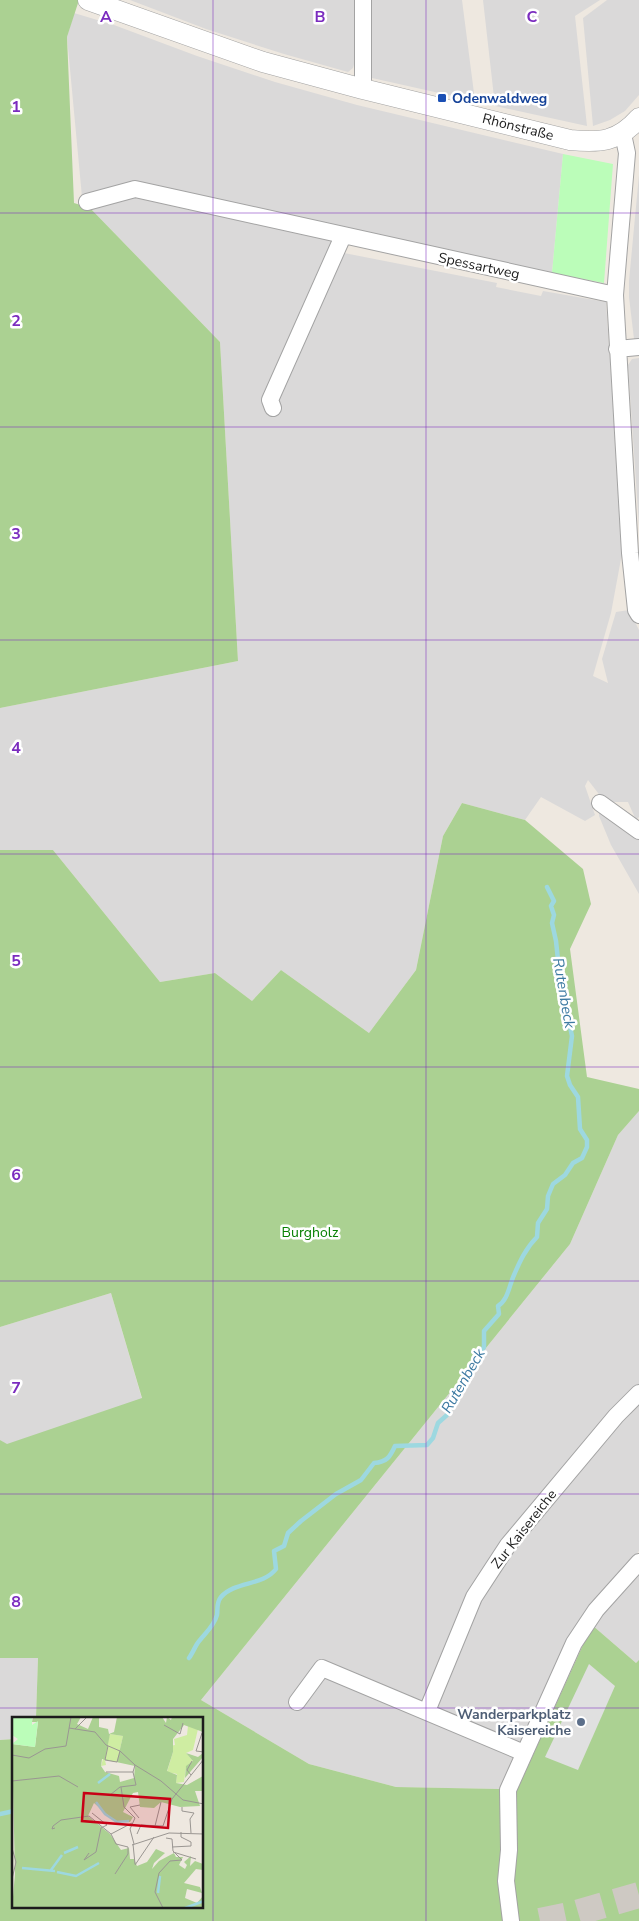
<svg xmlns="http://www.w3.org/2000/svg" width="639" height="1921" font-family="'Nunito Sans',sans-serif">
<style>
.residential{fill:#dad9d9}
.forest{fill:#abd192}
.park{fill:#bbfdb9}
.parking{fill:#e0e0e0}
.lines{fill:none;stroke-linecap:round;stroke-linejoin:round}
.stream{stroke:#9dd8e0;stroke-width:4.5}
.trunk-tunnel{stroke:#cec9c3;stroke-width:26;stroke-dasharray:26 13;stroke-linecap:butt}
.minor-casing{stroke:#a3a3a3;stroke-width:18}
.tertiary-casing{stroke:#a3a3a3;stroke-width:21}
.minor{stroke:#fff;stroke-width:16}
.tertiary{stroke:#fff;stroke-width:20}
.grid{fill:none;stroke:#7b2cbf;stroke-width:1;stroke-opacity:0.55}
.transit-dot{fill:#1a4fb4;stroke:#fff;stroke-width:2}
.service-dot{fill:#5c6f8a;stroke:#fff;stroke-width:2}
.labels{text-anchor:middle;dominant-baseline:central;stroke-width:5;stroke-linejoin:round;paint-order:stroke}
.transit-label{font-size:14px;font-weight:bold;fill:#164399;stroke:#fff;text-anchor:start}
.street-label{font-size:14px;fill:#1c1c1c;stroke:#fff}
.park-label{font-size:14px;fill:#078003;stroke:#fff}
.service-label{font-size:14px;font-weight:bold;fill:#4e5e75;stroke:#fff;text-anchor:end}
.water-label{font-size:15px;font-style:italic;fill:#3d7aa2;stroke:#fff}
.inset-river{fill:none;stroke:#9dd8e0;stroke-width:2.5}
.inset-road{fill:none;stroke:#9a9692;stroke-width:1}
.view{fill:#c80016;fill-opacity:0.15;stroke:#c80016;stroke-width:2.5}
.inset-edge{fill:none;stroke:#1c1c1c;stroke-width:2.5}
.grid-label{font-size:16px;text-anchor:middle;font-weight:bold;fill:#7b2cbf;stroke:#fff;stroke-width:5;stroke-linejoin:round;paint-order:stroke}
</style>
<rect width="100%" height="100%" fill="#eee8e0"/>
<path class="residential" d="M130,0h226l1,54 -4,14 -5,4 -64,-18 -78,-25z
M370,0h92l13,101 -103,-23z
M483,0h117l-25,16 12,110 -92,-20z
M607,0h32v95l-14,16 -15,9 -17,6 -10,-108z
M74,13l40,12 83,31 78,26 82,23 206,49 -11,119 -403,-86 -67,10 -15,-160z
M639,175v164h-5l-5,-42v-16z
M131,197l201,44 -65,145 12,12 65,-145 153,30 -1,4 45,9 2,-5 63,11 17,246 -12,65 -18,63 15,7 -6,-24 14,-47 13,-2 10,20v187l-3,3 -8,-18h-23l-17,-22 -3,6 10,29 -10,6 -44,-24 -16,23 -63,-17 -19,33 -27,134 -47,63 -88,-63 -29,31 -37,-28 -55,9 -107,-132h-53v-142l238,-47 -18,-319 -130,-134z
M639,358v168l-11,-161 4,-6z
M599,812l40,22v60l-28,-49 -12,-29z
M639,1111v440l-50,61 -20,30 -70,147 -103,-2 -87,-23 -108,-64 369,-456 48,-109z
M111,1293l31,106 -135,46 -7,-5v-113z
M639,1568v93l-3,2 -44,-38z
M38,1657l-2,61h-22v21l-14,1v-82z"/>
<path class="forest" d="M0,0h79l-12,37 7,166 16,5 130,134 18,319 -238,47z
M462,803l63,17 58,49 8,35 -21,45 17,128 52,12v22l-21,24 -48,109 -369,456 108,64 87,23 103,2 14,10 79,-174 44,38 3,-3v261h-639v-181l14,-1v168h188v-189h-166l2,-60h-38v-218l7,4 135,-46 -31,-105 -111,34v-477h53l107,132 55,-9 37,28 29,-31 88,63 47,-63 27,-134z"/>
<path class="park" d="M563,154l50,10 -9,119 -52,-10z"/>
<path class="parking" d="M589,1664l26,22 -37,84 -33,-13z"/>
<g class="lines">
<path class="stream" d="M189,1658c3,-4 5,-9 8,-14 6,-9 17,-17 20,-29 1,-6 -1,-12 4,-18 14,-16 42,-11 55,-28l-2,-18 10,-5 4,-13 13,-12 35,-27 25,-14 13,-17c13,-1 16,-6 21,-17l32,-1 6,-7 5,-15 9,-8 10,-18 8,-24 9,-10 10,-16v-16l15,-17 -1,-8c10,-6 11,-20 16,-31 6,-14 12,-27 23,-38l1,-14 9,-14 1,-13 5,-12 12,-9 8,-12 9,-5 5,-11v-7l-7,-11 -2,-32 -8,-12 -3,-9 5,-40 -12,-57 -4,-38 -4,-18 2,-8 -3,-9 3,-5 -7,-14
M0,1814l14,-3"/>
<path class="trunk-tunnel" d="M540,1921l29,-6 70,-20"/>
<g class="minor-casing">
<path id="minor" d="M363,0v89
M623,134l4,19 -12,142 15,258 6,57 3,5
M87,202l48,-13 480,106
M617,349l22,-2
M273,408l-3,-8 73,-164
M600,803l39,28
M297,1702l25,-34 202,85
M427,1711l47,-114 34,-52 108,-129 23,-23
M511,1921l-5,-40 3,-31 -1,-60 66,-147 22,-33 43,-48"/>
</g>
<g class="tertiary-casing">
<path id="tertiary" d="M88,0l175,62 100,27 207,51c30,3 48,2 69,-22"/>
</g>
<use href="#minor" class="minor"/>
<use href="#tertiary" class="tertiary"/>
</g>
<path class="grid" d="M213,0v1921M426,0v1921M0,213h639M0,427h639M0,640h639M0,854h639M0,1067h639M0,1281h639M0,1494h639M0,1708h639"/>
<rect class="transit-dot" x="437" y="93" width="10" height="10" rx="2.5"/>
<circle class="service-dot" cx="581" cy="1722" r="5"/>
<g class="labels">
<g class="transit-label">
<text x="452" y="98">Odenwaldweg</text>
</g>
<g class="street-label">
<text transform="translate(518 127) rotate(14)">Rhönstraße</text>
<text transform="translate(479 266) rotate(12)">Spessartweg</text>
<text transform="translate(524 1529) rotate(-52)">Zur Kaisereiche</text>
</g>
<g class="park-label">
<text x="310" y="1232">Burgholz</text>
</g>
<g class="service-label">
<text x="571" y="1714">Wanderparkplatz<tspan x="571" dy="16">Kaisereiche</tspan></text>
</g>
<g class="water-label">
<text transform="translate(564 993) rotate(80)">Rutenbeck</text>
<text transform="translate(463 1381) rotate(-60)">Rutenbeck</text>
</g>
</g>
<g transform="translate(12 1717)">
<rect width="191" height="191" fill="#eee8e0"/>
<path d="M176,9l10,3 -5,21 -7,3 7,8 -7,6 -2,15 -8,1 1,-9 -10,-2 6,-20 -3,-6 5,-1 -1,-6 13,-4zM98,17l13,2 -6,26 -12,-2 1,5 -5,1z" fill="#cfeda2"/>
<path d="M21,0h48l-4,7 11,5 5,-12h6v10l9,2 1,5 5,-2 3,-15h45l4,6 1,-6 4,3 1,-3h31v15l-19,-7 -11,14v13l-6,19 10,4 -1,8 11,2 16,-9v15h-8l5,15 -20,1 -19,-5 -7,6 -14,-1 -2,-15 -5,1 -10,19 10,5 -3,5h-9l-2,3 -25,-22 -6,13 22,18 11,16 8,-2 1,11h4l3,7 10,-4 9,-13 9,4 -11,10 -2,6 7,-8 15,-8 2,4h7l-4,8 6,4 2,-4 -3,-3 7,-6 -1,10 5,-5 8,3v6l-7,-1 -12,14 16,4 2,6 -15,-4 -2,9 12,5 6,-7v12h-191l3,-34 -3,-130 23,3 3,-25h-6zM98,17l13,2 -6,26 -12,-3zM90,42l33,7 -1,12 -14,4 -1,-6 -14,-4 -4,-6zM174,36l12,4 5,-4v4l-18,21 1,-12 7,-5z" fill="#abd192" fill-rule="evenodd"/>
<path d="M0,0h20v8l6,-4 -3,26 -23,-3 6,-5 -6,-4z" fill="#bbfdb9"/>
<path class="inset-river" d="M86,66l12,-9M84,85l9,12 12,8 12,-1M52,136l14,-6M10,151l33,3M39,153l11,-15M45,155l19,4 23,-13M146,176l2,-17M173,191l19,-7"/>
<path class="inset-road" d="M152,8l16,9 3,-11M57,11l26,4 11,13 14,6 15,14 26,16 22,19 21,4M63,12l12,-12M190,16l-6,18 8,1M96,29l-3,14 12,2 3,-11M0,38l17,3 16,-9 21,-3 5,-29M94,55h27M179,58l-4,-5 5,-9M0,64l47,-5 19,11M109,70l3,20 11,11 -5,11 4,15M98,78l10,-8 16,-2 -3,-13 2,-7M170,90v4l12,2 -4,6 1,14M80,96l15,12M127,101l-9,-11 10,-2M143,109l6,-24M151,109l9,-27 32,-40M43,111l-3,1 1,-3 8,-6 28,-4 22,18 5,10 12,3M157,116l35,1M99,117l21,-11M125,117l4,-9 22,1M121,127l2,20M120,128l37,-12M160,130l19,-1v-4l-10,-5v-5M0,131l4,14 -4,17M161,135l23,7M77,136l-5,7 12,-8 5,-24 6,-3M123,148l19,-28M103,157l13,-20v-7M151,191l-8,-16 4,-19 11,-12 12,-1 -9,-9 -1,-12 -6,-1"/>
<path class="view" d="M72,76l86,6 -2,29 -86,-7z"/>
<rect width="191" height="191" class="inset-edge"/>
</g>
<g class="grid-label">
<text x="106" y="22">A</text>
<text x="320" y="22">B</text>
<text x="532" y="22">C</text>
<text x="16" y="112">1</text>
<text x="16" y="326">2</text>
<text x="16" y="539">3</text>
<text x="16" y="753">4</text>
<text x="16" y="966">5</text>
<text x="16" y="1180">6</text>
<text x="16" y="1393">7</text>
<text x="16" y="1607">8</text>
</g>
</svg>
